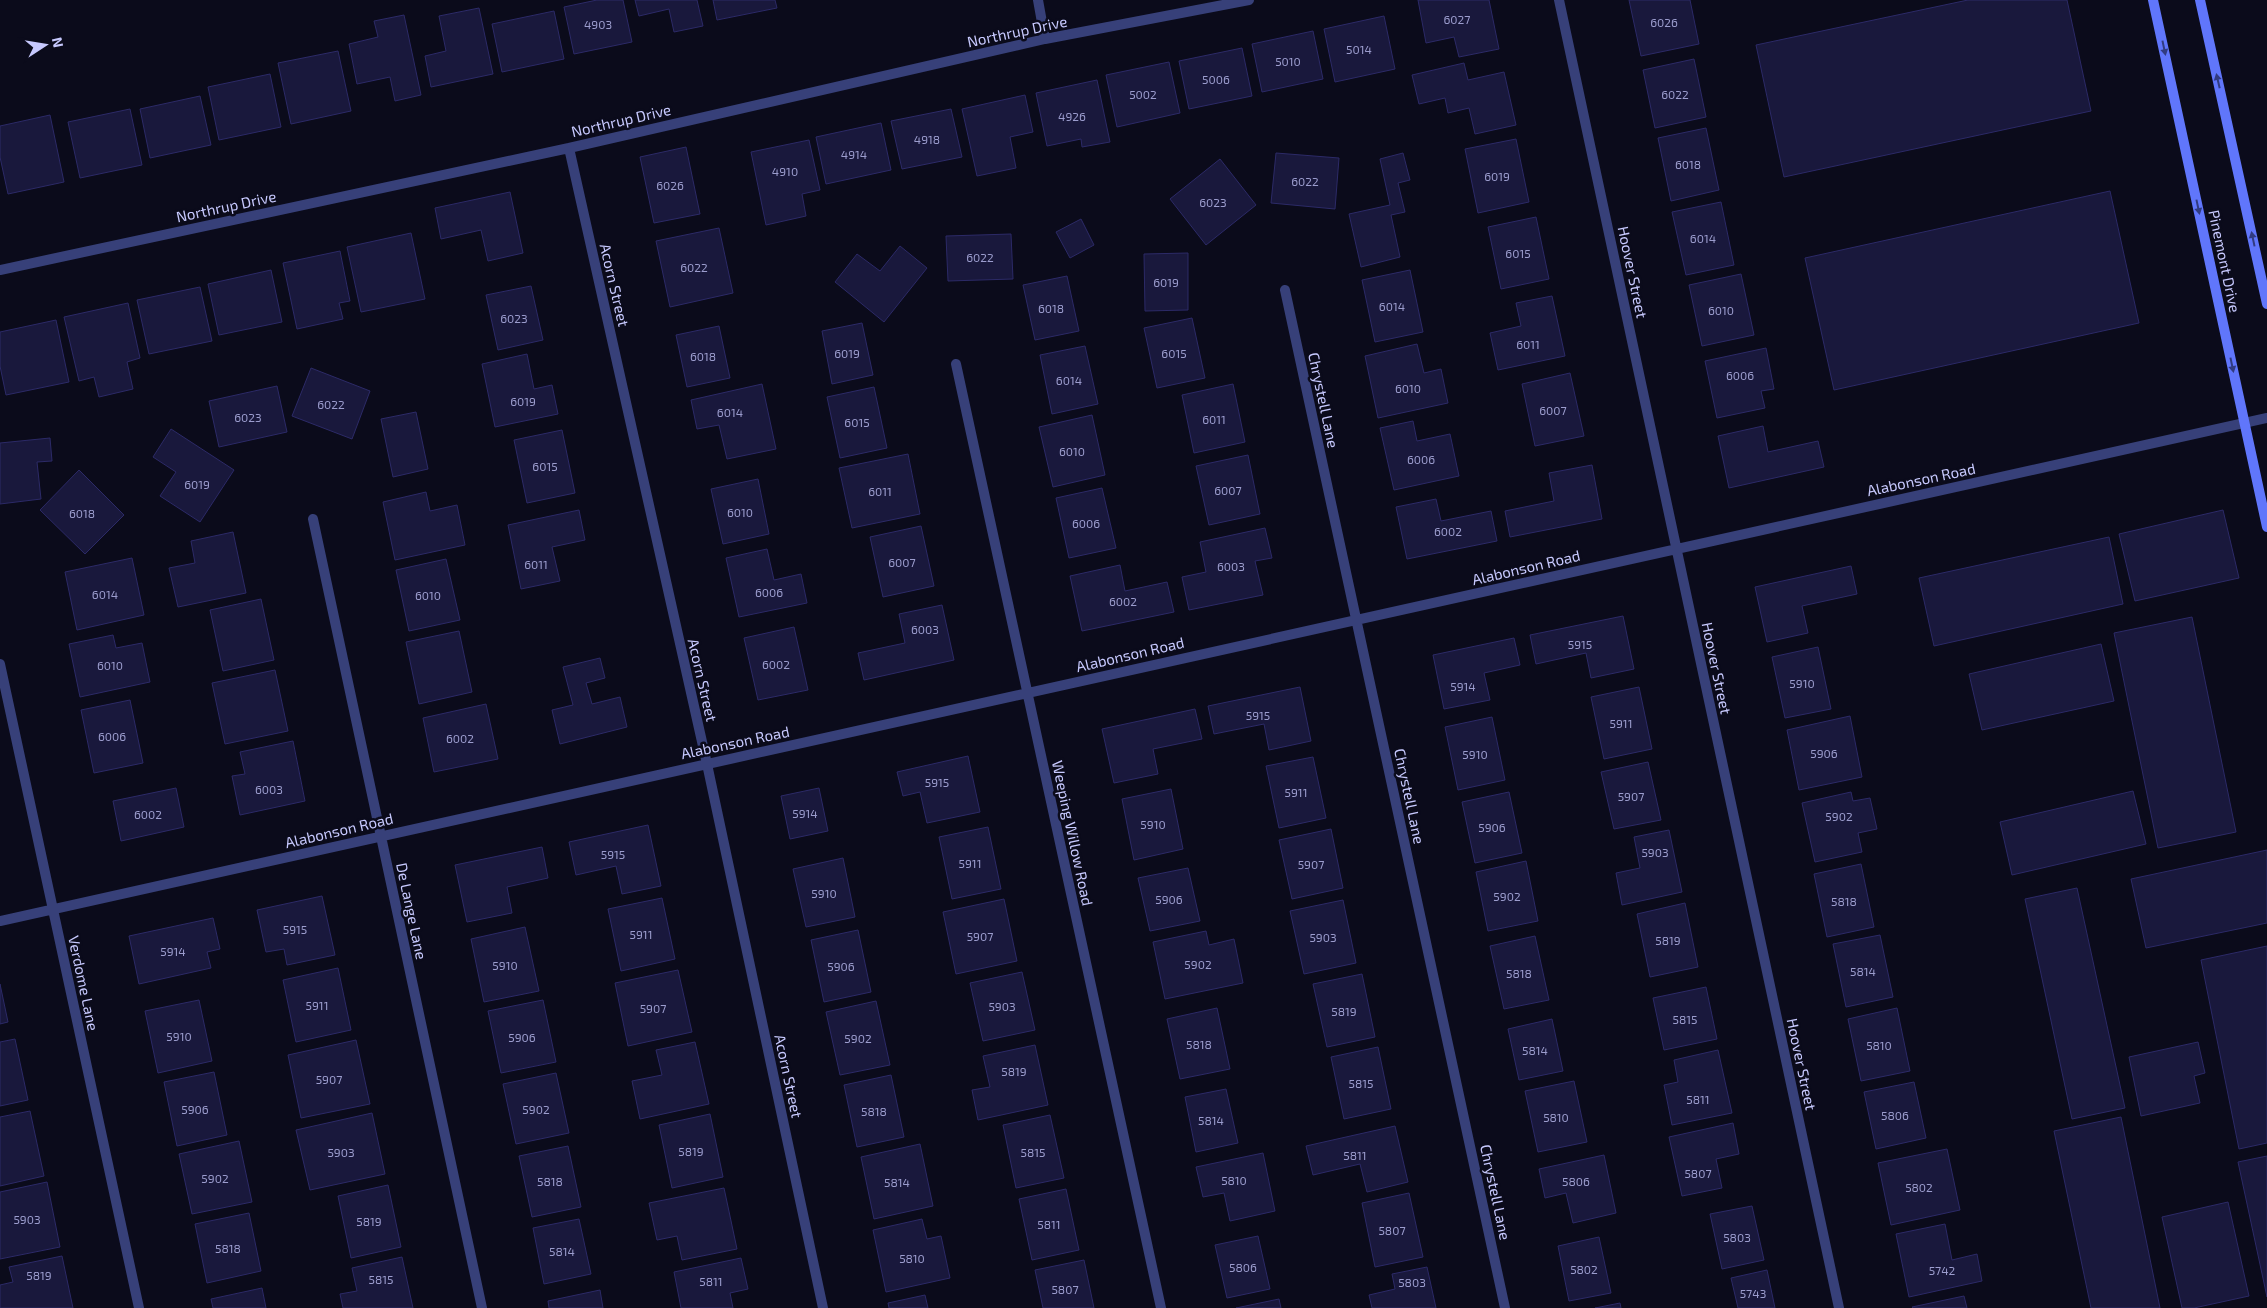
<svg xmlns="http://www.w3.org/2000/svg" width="2267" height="1308" font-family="'Exo 2',sans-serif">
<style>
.building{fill:#19183c;stroke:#2c2a67}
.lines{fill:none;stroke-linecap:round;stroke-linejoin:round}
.minor{stroke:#374079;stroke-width:10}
.secondary{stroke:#6076fb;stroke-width:10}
.oneway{fill:#313b80}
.labels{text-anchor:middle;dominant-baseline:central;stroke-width:5;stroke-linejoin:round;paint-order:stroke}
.number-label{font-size:12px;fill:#9c9dce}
.street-label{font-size:15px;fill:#c7c9fe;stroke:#0b0b1b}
</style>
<rect width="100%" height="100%" fill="#0b0b1b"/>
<path class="building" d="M597,0h26l9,42 -58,12 -10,-47z
M635,0h62l6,26 -29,6 -5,-23 -30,7z
M713,0h62l2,8 -60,12z
M1418,0h71l10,49 -40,8 -5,-20 -28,6z
M1629,0h61l9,44 -58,12z
M1968,0h99l24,111 -307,66 -28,-132z
M479,8l14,66 -62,13 -6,-31 21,-5 -7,-35z
M554,11l10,48 -62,13 -10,-48z
M404,15l17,80 -26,6 -5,-24 -33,7 -8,-40 29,-7 -4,-16z
M1384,16l11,53 -60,13 -11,-53z
M1313,31l10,48 -61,13 -10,-48z
M1242,48l10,48 -63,13 -10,-48z
M338,51l13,60 -60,13 -13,-61z
M1694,59l12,58 -51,11 -12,-58z
M1169,62l11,51 -63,14 -11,-52z
M1464,63l4,17 36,-8 12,53 -41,9 -6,-26 -21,5 -3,-15 -26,6 -7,-29z
M270,74l11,53 -62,13 -11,-53z
M1097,80l13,62 -28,5 -1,-8 -34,7 -11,-53z
M1025,95l8,37 -23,5 6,31 -39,8 -15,-67z
M200,96l11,49 -61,13 -10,-49z
M130,109l12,56 -62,13 -12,-56z
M951,109l11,48 -60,12 -11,-48z
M50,115l14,67 -56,12 -8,-37v-31z
M881,123l10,47 -65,14 -10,-47z
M1706,128l13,62 -48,11 -13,-63z
M1516,139l13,63 -51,11 -13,-64z
M809,140l11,50 -18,4 4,22 -40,9 -15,-73z
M686,147l14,67 -46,9 -14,-66z
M1276,153l63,5 -4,51 -64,-6z
M1403,153l7,27 -12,3 7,29 -14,3 9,42 -39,10 -12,-53 41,-9 -10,-46z
M1220,159l36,46 -50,40 -36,-46z
M2110,191l29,132 -305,67 -29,-132z
M510,192l13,61 -35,8 -7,-31 -40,9 -6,-31z
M1721,202l13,63 -48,10 -14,-63z
M1536,217l13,62 -48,10 -13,-62z
M1081,219l13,26 -24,13 -14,-26z
M719,228l14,65 -63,14 -14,-66z
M411,233l14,66 -64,13 -14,-65z
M1011,234l2,45 -65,2 -2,-45z
M900,246l27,22 -43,54 -49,-40 22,-28 23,17z
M340,251l10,50 -11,2 4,16 -46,10 -14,-66z
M1188,253v57l-43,1 -1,-57z
M271,270l11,52 -63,13 -11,-51z
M1410,270l13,62 -48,10 -13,-62z
M1741,274l13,61 -52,11 -13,-61z
M1067,276l12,55 -44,9 -12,-55z
M531,286l12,54 -45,10 -12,-55z
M200,287l12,54 -63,13 -12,-54z
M1552,296l13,60 -67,14 -8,-37 31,-7 -5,-23z
M128,303l12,55 -13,4 6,27 -34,8 -5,-20 -15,4 -15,-64z
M1192,318l13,60 -48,10 -13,-60z
M56,320l13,62 -63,13 -6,-29v-34z
M862,323l11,52 -41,9 -10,-53z
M719,326l11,52 -43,9 -11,-52z
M1417,344l7,29 17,-4 7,34 -70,15 -13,-62z
M1085,346l13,58 -46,10 -12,-59z
M1766,348l8,41 -13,2 4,17 -48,10 -12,-57z
M527,354l7,35 18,-4 6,29 -63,13 -13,-63z
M311,368l59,23 -18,48 -60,-23z
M1570,373l14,63 -49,10 -13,-62z
M762,384l14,65 -49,10 -8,-34 -22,4 -6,-29z
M1233,384l12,58 -51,11 -12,-58z
M277,386l10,46 -68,15 -10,-46z
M874,387l13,61 -47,10 -13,-61z
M416,412l12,57 -35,8 -12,-58z
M1092,415l13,60 -52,12 -14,-60z
M1413,421l4,20 33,-7 9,42 -65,14 -14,-62z
M1763,426l5,26 50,-11 6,26 -95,21 -11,-52z
M171,429l63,41 -34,52 -40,-26 16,-24 -23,-15z
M562,430l13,63 -48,10 -13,-63z
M50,438l2,23 -15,1 4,37 -41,5v-61z
M908,454l12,60 -68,14 -13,-60z
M1248,455l12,59 -51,11 -13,-59z
M1592,465l10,54 -92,18 -5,-26 49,-10 -5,-28z
M79,470l45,45 -39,39 -45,-44z
M758,479l11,55 -46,10 -12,-55z
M1102,488l14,60 -47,10 -13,-60z
M426,492l4,19 27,-6 8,40 -70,15 -12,-58z
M1436,499l5,22 50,-10 6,30 -90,18 -11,-52z
M579,510l6,30 -33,7 8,34 -39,8 -13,-64z
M2223,510l16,68 -104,23 -16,-67z
M921,526l13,60 -51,11 -13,-60z
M1265,528l7,30 -17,3 8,34 -74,15 -7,-33 24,-5 -6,-30z
M233,532l13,61 -68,14 -9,-39 26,-5 -4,-22z
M2109,537l14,67 -189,42 -15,-68z
M767,549l7,31 27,-6 6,29 -68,14 -13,-59z
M132,558l12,57 -67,15 -12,-58z
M446,559l14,61 -51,11 -13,-61z
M1120,565l5,26 42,-9 7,30 -92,19 -12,-55z
M1851,566l6,28 -55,12 6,27 -41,9 -12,-55z
M261,599l13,61 -51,11 -13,-61z
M942,605l12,55 -90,20 -6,-27 47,-10 -6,-29z
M1623,616l11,53 -43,9 -5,-25 -50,11 -6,-29z
M2192,617l44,215 -78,16 -44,-215z
M794,627l14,63 -50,10 -14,-62z
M459,631l13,61 -53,12 -13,-62z
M113,635l3,13 26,-5 8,39 -70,15 -11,-53z
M1514,638l6,27 -36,8 6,27 -46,9 -11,-54z
M2101,644l13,57 -132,29 -13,-56z
M1818,647l13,62 -46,9 -13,-61z
M600,658l5,20 -19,5 6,21 28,-7 7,30 -67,17 -8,-34 21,-5 -10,-38z
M275,670l13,61 -63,13 -13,-61z
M1300,687l11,54 -42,9 -5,-26 -50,10 -6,-28z
M1639,687l13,62 -48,10 -13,-62z
M130,700l13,63 -49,10 -13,-63z
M486,704l12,55 -64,13 -11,-54z
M1195,709l7,30 -49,10 5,25 -44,9 -12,-54z
M1850,716l12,61 -63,13 -12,-60z
M1492,717l13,63 -47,10 -13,-63z
M293,741l12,60 -65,14 -8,-39 13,-2 -5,-22z
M968,756l12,56 -53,11 -7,-31 -17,4 -6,-24z
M1313,757l13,61 -47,10 -13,-62z
M1648,762l13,58 -47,9 -13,-57z
M176,788l8,39 -63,14 -8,-40z
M819,788l9,43 -38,8 -9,-43z
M1171,789l12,60 -49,11 -12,-61z
M2133,791l13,53 -134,31 -12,-53z
M1509,792l13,61 -47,10 -13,-61z
M1851,792l2,9 17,-3 7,31 -19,4 4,19 -47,10 -13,-59z
M648,825l13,61 -39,8 -6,-28 -40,9 -7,-33z
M988,827l13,62 -49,10 -13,-62z
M1331,829l12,59 -51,11 -13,-59z
M1669,830l13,62 -60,13 -6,-32 24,-5 -6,-31z
M542,847l6,31 -41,9 5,26 -45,9 -12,-57z
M2267,850v73l-121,25 -15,-69z
M843,858l12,59 -49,10 -13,-58z
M1526,861l12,60 -50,10 -12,-59z
M1861,864l13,63 -47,10 -13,-63z
M1188,868l12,53 -50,10 -12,-53z
M2077,888l48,220 -53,11 -47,-220z
M322,896l13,59 -48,10 -3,-16 -18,3 -9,-42z
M662,898l13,61 -54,12 -13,-62z
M1004,899l13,62 -61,13 -13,-62z
M1343,900l13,63 -52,11 -14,-63z
M1685,903l13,64 -48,10 -13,-63z
M213,918l7,31 -13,3 4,16 -72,16 -10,-48z
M525,927l14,64 -55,11 -13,-63z
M858,930l13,62 -47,10 -13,-62z
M1206,931l3,14 25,-6 9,44 -78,16 -12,-57z
M1880,935l13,62 -47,10 -13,-63z
M1535,936l14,64 -45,9 -14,-63z
M2267,946v197l-28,6 -38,-189z
M338,968l13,62 -55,12 -13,-62z
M678,970l14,62 -64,14 -13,-63z
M1022,972l13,58 -52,11 -13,-58z
M1362,974l13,63 -48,10 -14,-63z
M0,984l8,38 -8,2z
M1706,987l11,52 -53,11 -11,-52z
M199,1000l13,61 -54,12 -13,-62z
M543,1000l13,62 -55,11 -13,-62z
M876,1001l14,64 -50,10 -14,-63z
M1217,1008l13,61 -50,10 -13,-60z
M1897,1008l13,63 -49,10 -13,-62z
M1552,1019l11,52 -44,9 -11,-51z
M15,1039l13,61 -28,6v-64z
M356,1040l14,64 -69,14 -13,-63z
M695,1042l14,62 -69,15 -8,-38 30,-6 -6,-25z
M2198,1042l7,31 -11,3 6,27 -59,13 -12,-59z
M1035,1045l13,60 -70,15 -6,-30 18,-3 -7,-31z
M1378,1047l13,62 -47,10 -13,-62z
M1718,1050l14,63 -60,12 -8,-40 14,-3 -4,-22z
M214,1072l13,63 -50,11 -13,-64z
M556,1073l13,60 -53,11 -13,-60z
M891,1075l13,62 -47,10 -13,-62z
M1574,1081l13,61 -49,10 -13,-61z
M1914,1082l12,56 -50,11 -12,-57z
M1226,1089l12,54 -42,9 -11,-55z
M30,1111l14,65 -44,10v-69z
M372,1113l13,61 -75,16 -14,-60z
M710,1114l13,63 -51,11 -13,-63z
M1050,1115l14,63 -48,10 -13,-63z
M2121,1117l39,191h-69l-37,-177z
M1733,1123l6,31 -23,5 6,29 -40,8 -13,-59z
M1395,1126l13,56 -41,10 -7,-28 -47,11 -7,-29z
M239,1141l13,61 -60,12 -13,-60z
M920,1144l13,62 -59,13 -13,-62z
M568,1146l13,61 -49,10 -13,-61z
M1947,1149l13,61 -69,15 -13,-62z
M1263,1153l12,58 -45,10 -6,-28 -21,4 -7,-30z
M1604,1155l12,58 -43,10 -7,-30 -21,5 -6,-29z
M2267,1156v141l-29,-135z
M47,1182l13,65 -60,12v-67z
M388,1185l13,62 -50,11 -13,-62z
M724,1188l13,61 -55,11 -5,-24 -20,4 -8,-37z
M1066,1189l13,61 -47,10 -13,-61z
M1409,1193l14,64 -48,10 -13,-64z
M2228,1202l21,94 -55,12h-12l-20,-91z
M1752,1206l12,54 -42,9 -12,-55z
M249,1213l12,58 -54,12 -12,-59z
M579,1219l12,55 -47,10 -11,-56z
M922,1219l5,20 14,-3 9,42 -64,14 -13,-62z
M1945,1224l7,36 25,-6 5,27 -73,16 -13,-63z
M1258,1236l12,53 -43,9 -12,-53z
M1599,1237l12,56 -42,8 -11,-55z
M62,1256l11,52h-73v-23l13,-3 -4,-15z
M402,1257l11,51h-70l-3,-14 17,-3 -5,-23z
M741,1258l7,31 -18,4 3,15h-52l-7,-36z
M1084,1260l10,48h-51l-8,-38z
M1427,1267l9,41h-64l-3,-13 26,-6 -3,-15z
M1767,1270l8,38h-37l-7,-30z
M262,1288l4,20h-53l-2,-9z
M600,1290l3,18h-54l-1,-7z
M925,1295l3,13h-39l-1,-5z
M1964,1296l3,12h-54l-1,-1z
M1279,1299l2,9h-45z
M1620,1303l1,5h-26z"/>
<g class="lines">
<path class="minor" d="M1038,0l7,39
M1559,0l280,1308
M569,148l138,616 116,544
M0,270l569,-122 476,-109 204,-39
M1285,290l220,1018
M956,364l205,944
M313,519l169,789
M0,664l139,644
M0,921l2267,-503"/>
<path class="secondary" d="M2153,0l114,527
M2200,0l67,304"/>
</g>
<defs><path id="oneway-solid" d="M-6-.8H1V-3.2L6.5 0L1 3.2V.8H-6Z" transform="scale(1.25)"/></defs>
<g class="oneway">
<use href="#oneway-solid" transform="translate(2164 48) rotate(78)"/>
<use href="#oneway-solid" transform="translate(2218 81) rotate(-103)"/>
<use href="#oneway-solid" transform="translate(2198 207) rotate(78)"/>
<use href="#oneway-solid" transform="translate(2253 239) rotate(-102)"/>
<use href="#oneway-solid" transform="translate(2232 365) rotate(78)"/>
</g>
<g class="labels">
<g class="number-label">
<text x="1457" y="19">6027</text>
<text x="1664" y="22">6026</text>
<text x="598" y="24">4903</text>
<text x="1359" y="49">5014</text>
<text x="1288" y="61">5010</text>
<text x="1216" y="79">5006</text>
<text x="1143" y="94">5002</text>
<text x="1675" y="94">6022</text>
<text x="1072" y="116">4926</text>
<text x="927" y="139">4918</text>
<text x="854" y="154">4914</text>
<text x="1688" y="164">6018</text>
<text x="785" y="171">4910</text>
<text x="1497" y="176">6019</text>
<text x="1305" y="181">6022</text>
<text x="670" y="185">6026</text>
<text x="1213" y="202">6023</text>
<text x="1703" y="238">6014</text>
<text x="1518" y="253">6015</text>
<text x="980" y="257">6022</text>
<text x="694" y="267">6022</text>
<text x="1166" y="282">6019</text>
<text x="1392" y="306">6014</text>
<text x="1051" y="308">6018</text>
<text x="1721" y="310">6010</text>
<text x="514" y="318">6023</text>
<text x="1528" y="344">6011</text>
<text x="847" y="353">6019</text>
<text x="1174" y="353">6015</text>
<text x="703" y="356">6018</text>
<text x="1740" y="375">6006</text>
<text x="1069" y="380">6014</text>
<text x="1408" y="388">6010</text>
<text x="523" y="401">6019</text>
<text x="331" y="404">6022</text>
<text x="1553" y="410">6007</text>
<text x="730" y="412">6014</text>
<text x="248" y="417">6023</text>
<text x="1214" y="419">6011</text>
<text x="857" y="422">6015</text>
<text x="1072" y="451">6010</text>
<text x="1421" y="459">6006</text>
<text x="545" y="466">6015</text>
<text x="197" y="484">6019</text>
<text x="1228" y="490">6007</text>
<text x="880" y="491">6011</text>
<text x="740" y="512">6010</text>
<text x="82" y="513">6018</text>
<text x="1086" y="523">6006</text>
<text x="1448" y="531">6002</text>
<text x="902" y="562">6007</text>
<text x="536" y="564">6011</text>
<text x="1231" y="566">6003</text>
<text x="769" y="592">6006</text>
<text x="105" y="594">6014</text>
<text x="428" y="595">6010</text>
<text x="1123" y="601">6002</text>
<text x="925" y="629">6003</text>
<text x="1580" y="644">5915</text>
<text x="776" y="664">6002</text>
<text x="110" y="665">6010</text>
<text x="1802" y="683">5910</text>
<text x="1463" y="686">5914</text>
<text x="1258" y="715">5915</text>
<text x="1621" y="723">5911</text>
<text x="112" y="736">6006</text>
<text x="460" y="738">6002</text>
<text x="1824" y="753">5906</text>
<text x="1475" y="754">5910</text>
<text x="937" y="782">5915</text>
<text x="269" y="789">6003</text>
<text x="1296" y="792">5911</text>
<text x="1631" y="796">5907</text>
<text x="805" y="813">5914</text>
<text x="148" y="814">6002</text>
<text x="1839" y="816">5902</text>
<text x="1153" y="824">5910</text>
<text x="1492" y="827">5906</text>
<text x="1655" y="852">5903</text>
<text x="613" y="854">5915</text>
<text x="970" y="863">5911</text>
<text x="1311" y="864">5907</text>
<text x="824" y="893">5910</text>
<text x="1507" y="896">5902</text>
<text x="1169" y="899">5906</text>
<text x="1844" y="901">5818</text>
<text x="295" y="929">5915</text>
<text x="641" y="934">5911</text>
<text x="980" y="936">5907</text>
<text x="1323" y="937">5903</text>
<text x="1668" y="940">5819</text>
<text x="173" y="951">5914</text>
<text x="1198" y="964">5902</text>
<text x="505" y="965">5910</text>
<text x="841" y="966">5906</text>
<text x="1863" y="971">5814</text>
<text x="1519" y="973">5818</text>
<text x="317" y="1005">5911</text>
<text x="1002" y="1006">5903</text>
<text x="653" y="1008">5907</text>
<text x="1344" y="1011">5819</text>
<text x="1685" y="1019">5815</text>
<text x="179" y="1036">5910</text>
<text x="522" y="1037">5906</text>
<text x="858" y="1038">5902</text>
<text x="1199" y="1044">5818</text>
<text x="1879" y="1045">5810</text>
<text x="1535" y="1050">5814</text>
<text x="1014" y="1071">5819</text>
<text x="329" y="1079">5907</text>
<text x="1361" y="1083">5815</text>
<text x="1698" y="1099">5811</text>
<text x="195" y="1109">5906</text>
<text x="536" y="1109">5902</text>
<text x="874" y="1111">5818</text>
<text x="1895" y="1115">5806</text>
<text x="1556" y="1117">5810</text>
<text x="1211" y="1120">5814</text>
<text x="691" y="1151">5819</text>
<text x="341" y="1152">5903</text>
<text x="1033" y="1152">5815</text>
<text x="1355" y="1155">5811</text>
<text x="1698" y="1173">5807</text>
<text x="215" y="1178">5902</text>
<text x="1234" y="1180">5810</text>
<text x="550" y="1181">5818</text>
<text x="1576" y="1181">5806</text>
<text x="897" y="1182">5814</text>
<text x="1919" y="1187">5802</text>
<text x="27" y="1219">5903</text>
<text x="369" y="1221">5819</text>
<text x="1049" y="1224">5811</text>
<text x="1392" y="1230">5807</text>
<text x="1737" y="1237">5803</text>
<text x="228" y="1248">5818</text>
<text x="562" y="1251">5814</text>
<text x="912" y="1258">5810</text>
<text x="1243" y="1267">5806</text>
<text x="1584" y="1269">5802</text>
<text x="1942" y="1270">5742</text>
<text x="39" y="1275">5819</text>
<text x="381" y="1279">5815</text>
<text x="711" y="1281">5811</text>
<text x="1412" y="1282">5803</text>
<text x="1065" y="1289">5807</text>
<text x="1753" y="1293">5743</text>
</g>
<g class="street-label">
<text transform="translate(1017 31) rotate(-12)">Northrup Drive</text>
<text transform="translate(621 120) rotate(-13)">Northrup Drive</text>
<text transform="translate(226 206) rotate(-12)">Northrup Drive</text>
<text transform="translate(2225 261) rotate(78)">Pinemont Drive</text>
<text transform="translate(1633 272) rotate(78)">Hoover Street</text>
<text transform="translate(615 285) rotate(77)">Acorn Street</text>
<text transform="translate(1324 400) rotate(78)">Chrystell Lane</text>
<text transform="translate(1921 479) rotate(-12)">Alabonson Road</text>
<text transform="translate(1526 567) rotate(-13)">Alabonson Road</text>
<text transform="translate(1130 654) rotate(-13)">Alabonson Road</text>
<text transform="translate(1717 668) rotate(78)">Hoover Street</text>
<text transform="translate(703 680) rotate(77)">Acorn Street</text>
<text transform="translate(735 742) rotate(-12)">Alabonson Road</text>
<text transform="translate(1410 796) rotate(78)">Chrystell Lane</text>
<text transform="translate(339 830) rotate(-13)">Alabonson Road</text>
<text transform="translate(1073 833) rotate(78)">Weeping Willow Road</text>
<text transform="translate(412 911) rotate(78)">De Lange Lane</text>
<text transform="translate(84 983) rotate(78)">Verdome Lane</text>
<text transform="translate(1802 1064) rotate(78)">Hoover Street</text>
<text transform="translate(789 1076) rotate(78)">Acorn Street</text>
<text transform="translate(1496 1192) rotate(78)">Chrystell Lane</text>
</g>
</g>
<g transform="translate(45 45) rotate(78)" stroke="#0b0b1b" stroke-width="4" paint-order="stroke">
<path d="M0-4L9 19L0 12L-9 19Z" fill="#c7c9fe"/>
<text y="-8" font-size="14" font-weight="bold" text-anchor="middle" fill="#c7c9fe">N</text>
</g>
</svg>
